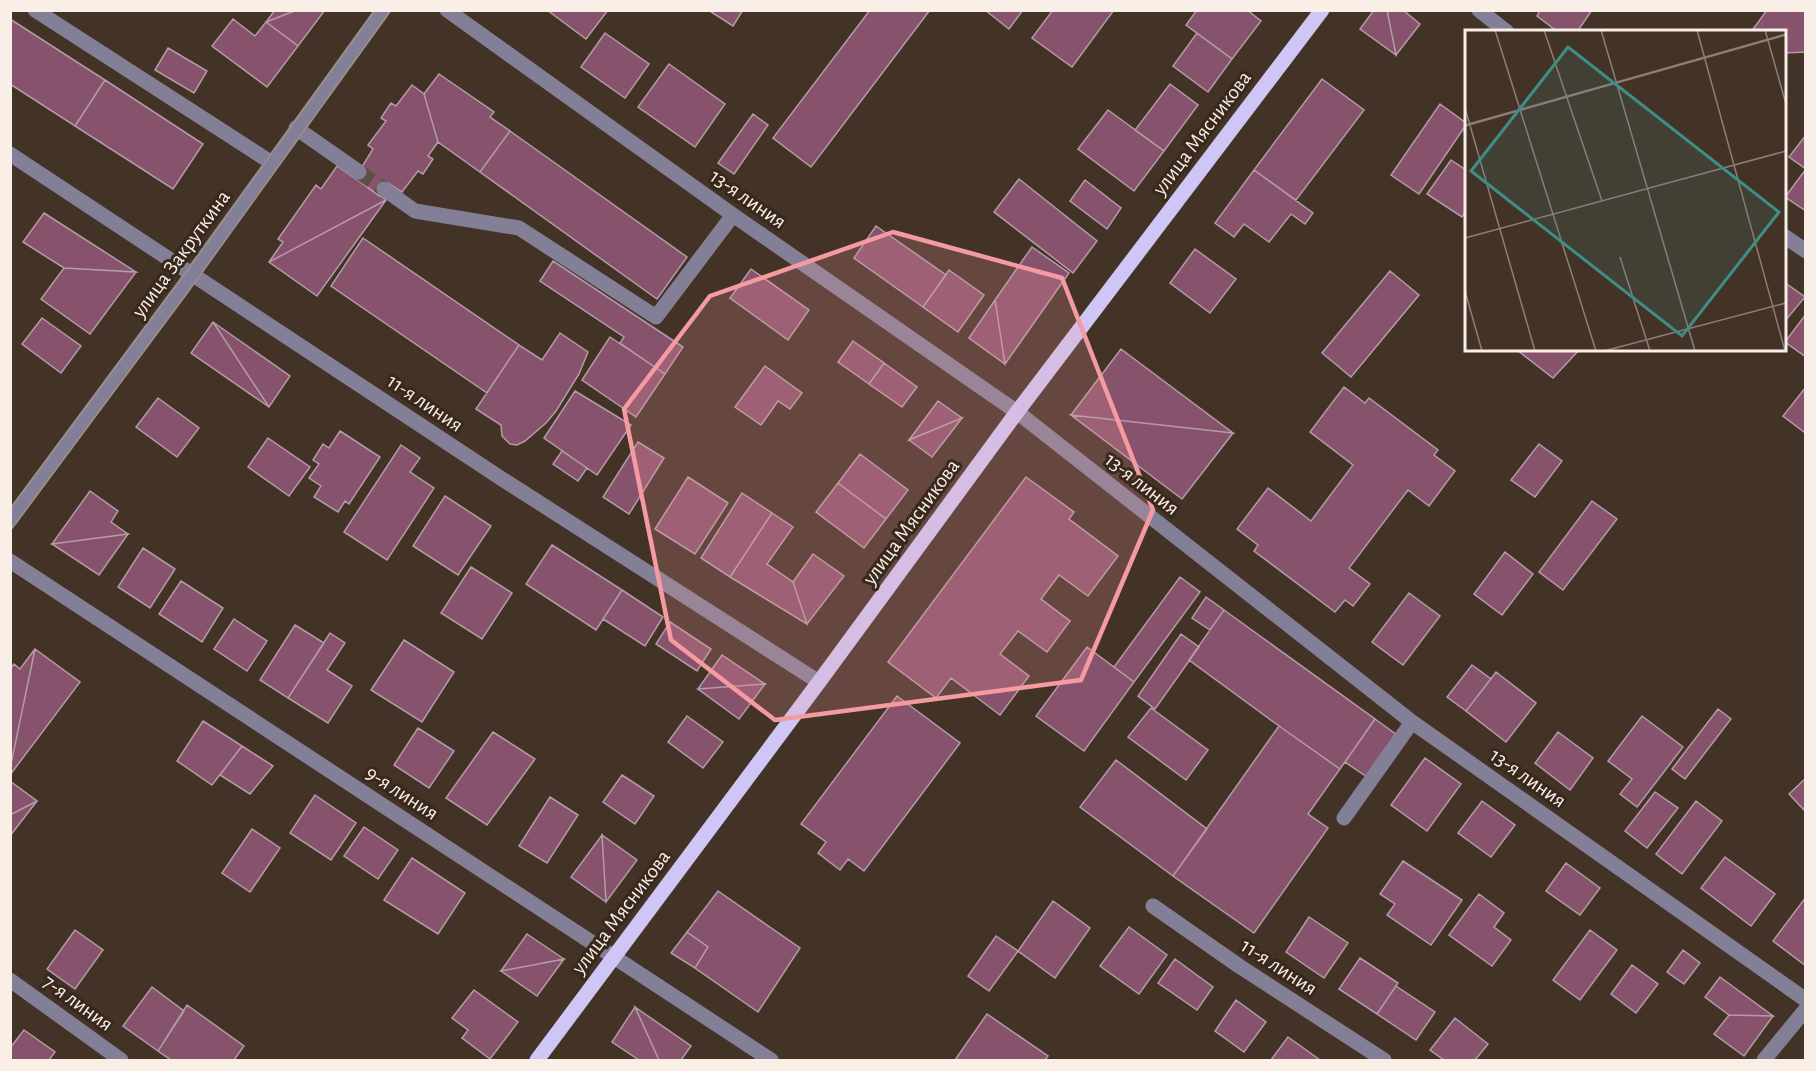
<svg xmlns="http://www.w3.org/2000/svg" width="1816" height="1071" font-family="'Alegreya Sans',sans-serif">
<style>
.building{fill:#87526b;stroke:#b39ca6;stroke-width:1.5}
.lines{fill:none;stroke-linecap:round;stroke-linejoin:round}
.minor-tunnel{stroke:#5e4f44;stroke-width:15;stroke-dasharray:15 8;stroke-linecap:butt}
.minor{stroke:#837f96;stroke-width:15}
.major{stroke:#cfc6f6;stroke-width:15}
.tram{stroke:#9d9086;stroke-width:1.5}
.marked{fill:#f49aa1;fill-opacity:0.2;stroke:#f49aa1;stroke-width:4.5;stroke-linejoin:round}
.labels{text-anchor:middle;dominant-baseline:central;stroke-width:6;stroke-linejoin:round;paint-order:stroke}
.street-label{font-size:21px;fill:#f9efe7;stroke:#39291d}
.inset-road{fill:none;stroke:#8c7e74;stroke-width:1.5}
.view{fill:#3e8e86;fill-opacity:0.15;stroke:#3e8e86;stroke-width:3}
.inset-edge{fill:none;stroke:#f9efe7;stroke-width:3}
</style>
<rect width="100%" height="100%" fill="#433327"/>
<path class="building" d="M275,10h22l-31,12z
M297,10h28l-27,36 -32,-24z
M547,10h61l-22,29z
M708,10h35l-10,16z
M870,10h60l-119,157 -38,-29z
M985,10h38l-14,19z
M1053,10h61l-42,57 -40,-29z
M1197,10h50l14,11 -29,38 -46,-34z
M1374,10h13l9,45 -36,-26z
M1387,10h16l17,14 -24,31z
M1540,10h52l-15,22h-19l-21,-16z
M1767,10h39v42l-22,1v-21h-33z
M10,19l95,61 -30,46 -65,-42z
M233,19l22,17 11,-14 32,24 -31,41 -55,-41z
M605,33l44,31 -24,34 -44,-31z
M1197,33l35,26 -24,33 -35,-26z
M168,48l39,23 -13,22 -39,-23z
M669,64l56,40 -30,43 -57,-40z
M439,74l55,38 -4,5 20,14 -30,41 -42,-30 -14,-48z
M1322,79l42,31 -68,90 -42,-30z
M105,80l98,64 -30,45 -98,-63z
M1170,84l28,21 -34,46 -29,-21z
M412,85l12,9 14,48 -10,14 5,3 -10,15 -5,-3 -16,21 -14,-9 -9,13 -24,-18 18,-29 -5,-4 18,-24 -5,-3 10,-15 5,3z
M1440,104l26,19v2l-47,69 -28,-19z
M1108,110l56,41 -30,40 -56,-42z
M753,114l15,11 -34,49 -16,-11z
M510,131l177,126 -30,42 -177,-127z
M1806,135v34l-17,-12z
M1451,160l15,10v40l-4,7 -35,-23z
M337,166l49,34 -117,62 14,-20 -5,-3 38,-54 5,4z
M1806,169v42l-21,-14z
M1254,170l59,43 -8,11 -14,-10 -22,28 -25,-18 -10,13 -19,-14z
M1019,179l78,62 -24,32 -79,-61z
M1085,180l36,28 -14,21 -37,-28z
M386,200l-69,96 -48,-34z
M44,213l92,59 -72,-4 -41,-26z
M876,226l70,49 -23,32 -69,-49z
M363,238l156,107 -32,48 -156,-107z
M1032,247l37,26 -64,91 -10,-64z
M1195,249l41,30 -26,34 -40,-30z
M553,261l130,86 -18,27 -45,-31 4,-6 -84,-56z
M64,268l72,4 -46,62 -49,-35z
M751,269l58,41 -21,30 -58,-42z
M949,270l35,25 -26,37 -35,-25z
M1390,271l29,24 -68,82 -29,-24z
M1784,282l21,15 -20,24h-1z
M995,300l10,64 -36,-26z
M1806,314v43l-21,-15z
M42,318l39,28 -20,27 -39,-29z
M213,322l77,54 -21,31z
M213,322l56,85 -78,-54z
M560,333l28,19 -9,22 -23,37 -10,12 -21,18 -8,4 -7,-1 -8,-8 -1,-11 -25,-16 43,-64 23,15z
M610,337l55,37 -29,43 -54,-37z
M853,341l31,22 -15,21 -31,-22z
M1121,349l112,84 -162,-18z
M1517,350h62l-26,28z
M884,363l33,24 -15,20 -33,-23z
M765,366l37,27 -12,16 -12,-8 -17,24 -26,-18z
M1344,387l21,16 4,-5 69,52 -4,5 21,16 -26,35 -21,-16 -59,78 21,16 -17,22 -8,-6 -10,12 -81,-61 4,-6 -21,-16 31,-41 43,33 42,-56 -43,-33z
M1806,387v43l-2,2 -21,-16z
M575,391l56,34 -34,50 -53,-37z
M158,398l41,30 -22,29 -41,-30z
M938,401l24,17 -53,22z
M1071,415l162,18 -51,66z
M962,418l-30,39 -23,-17z
M340,431l40,26 -31,47 -4,-3 -7,11 -24,-15 7,-11 -12,-8 10,-14 -6,-4 10,-16 6,4z
M268,438l42,29 -21,29 -41,-29z
M638,442l26,16 -35,56 -26,-17z
M1539,444l23,17 -27,36 -24,-17z
M401,445l19,13 -10,14 24,16 -47,72 -43,-28z
M562,451l25,17 -9,13 -25,-17z
M860,454l48,36 -22,29 -48,-36z
M688,477l40,26 -33,51 -40,-25z
M1026,477l48,35 -5,7 49,37 -30,40 -29,-21 -18,24 29,22 -23,31 -29,-21 -18,23 29,22 -29,39 -49,-37 -15,20 -48,-36z
M838,483l48,36 -22,29 -48,-36z
M90,491l28,20 -7,11 17,12 -76,10z
M742,493l30,20 -42,64 -29,-19z
M445,496l46,30 -33,49 -45,-29z
M1592,501l25,18 -54,71 -24,-18z
M772,513l21,14 -26,37 26,18 14,42 -77,-47z
M128,534l-29,41 -47,-31z
M552,545l70,45 -26,40 -70,-46z
M143,548l32,21 -25,39 -32,-21z
M1505,552l28,22 -31,41 -28,-21z
M813,554l31,22 -37,48 -14,-42z
M471,567l41,26 -30,46 -41,-26z
M1180,577l20,15 -66,90 -20,-15z
M181,581l42,27 -21,34 -43,-28z
M622,590l41,27 -18,29 -42,-27z
M1409,593l31,23 -37,49 -31,-23z
M1206,597l18,13 -14,20 -18,-12z
M1224,610l151,109 -35,50 -61,-43 -90,-66z
M234,619l33,22 -20,30 -33,-22z
M670,622l41,27 -14,22 -41,-27z
M295,625l29,18 -36,55 -28,-18z
M330,633l15,10 -18,27 25,16 -24,37 -40,-25z
M1181,634l18,13 -44,62 -17,-13z
M404,640l50,32 -32,50 -51,-32z
M1087,647l47,35 -50,69 -48,-35z
M35,649l-25,120v-100l4,-5 6,5z
M35,649l45,33 -70,93v-6z
M722,655l43,29 -67,5z
M1472,665l19,14 -25,32 -19,-14z
M1496,672l40,31 -30,39 -40,-31z
M765,684l-26,35 -41,-30z
M897,696l63,47 -96,128 -16,-12 -8,11 -22,-17 8,-11 -25,-18z
M1151,708l57,42 -22,30 -58,-43z
M1718,709l13,10 -46,60 -13,-10z
M687,716l36,26 -20,26 -35,-26z
M1642,716l41,31 -46,60 -17,-13 12,-15 -24,-18z
M1375,719l22,16 -30,42 -22,-15z
M203,721l39,25 -30,39 -35,-24z
M1279,726l61,43 -32,45 20,14 -74,105 -81,-57z
M418,728l36,23 -25,37 -35,-23z
M493,732l42,27 -48,66 -41,-27z
M1558,732l35,26 -23,32 -35,-27z
M242,746l31,20 -23,28 -30,-19z
M1425,758l36,26 -34,47 -36,-26z
M1116,760l91,69 -34,47 -93,-69z
M622,775l32,21 -19,28 -32,-22z
M1806,778v34l-17,-18z
M10,781l27,20 -27,14z
M1655,792l23,16 -31,40 -22,-17z
M315,795l41,28 -25,37 -41,-27z
M550,797l28,18 -31,48 -28,-17z
M37,801l-27,35v-21z
M1482,801l33,24 -24,32 -33,-24z
M1696,801l26,20 -40,53 -26,-20z
M364,827l34,23 -20,29 -34,-23z
M252,829l28,19 -30,44 -28,-19z
M602,835l4,67 -35,-25z
M602,835l35,25 -31,42z
M1725,857l50,37 -24,32 -50,-38z
M412,858l53,35 -27,41 -54,-34z
M1403,861l59,39 -31,45 -44,-30 8,-11 -15,-10z
M1566,863l34,25 -20,27 -34,-24z
M718,891l82,57 -42,64 -63,-44 13,-21 -21,-15z
M1479,894l25,19 -10,14 17,13 -19,26 -43,-31z
M1806,897v69l-33,-25z
M1053,901l37,27 -35,50 -37,-27z
M1309,917l39,26 -24,35 -38,-26z
M1129,927l38,28 -28,39 -39,-28z
M75,930l28,20 -28,39 -28,-20z
M1590,930l27,20 -37,50 -27,-20z
M687,932l21,15 -13,21 -24,-15z
M527,934l37,25 -63,12z
M996,936l22,15 -29,40 -21,-15z
M1683,950l17,13 -16,21 -17,-12z
M1360,958l38,25 -21,31 -38,-25z
M564,959l-27,37 -36,-25z
M1175,959l38,28 -16,23 -39,-27z
M1632,965l26,19 -22,29 -25,-19z
M1720,977l53,39 -44,-1 -24,-18z
M1396,986l39,26 -19,28 -39,-26z
M152,987l32,24 -26,40 -35,-25z
M474,990l44,32 -28,37 -28,-21 6,-8 -16,-12z
M1236,1000l30,22 -22,30 -29,-21z
M187,1005l57,41 -10,14h-63l-13,-9z
M635,1007l56,39 -10,14h-22z
M635,1007l24,53h-20l-27,-18z
M987,1014l61,42 -3,4h-90z
M1729,1015l44,1 -29,40 -30,-22z
M1455,1018l33,26 -13,16h-31l-14,-10z
M24,1030l31,22 -6,8h-39v-12z
M1288,1037l32,23h-49z"/>
<g class="lines">
<path class="minor-tunnel" d="M359,172l25,17"/>
<path class="minor" d="M35,10l237,153
M447,10l286,205 284,197 395,310 394,278
M1479,10l28,22
M296,128l63,44
M10,154l489,323 320,205
M384,189l31,22 104,17 137,89 77,-102
M1784,236l22,15
M10,520l172,-232 201,-278
M10,561l761,499
M1344,818l68,-96
M1153,906l86,60 145,94
M10,980l111,80
M1764,1060l42,-51"/>
<path class="major" d="M537,1060l282,-378 198,-270 305,-402"/>
<path class="tram" d="M10,509l177,-238 188,-261
M10,531l178,-239 203,-282"/>
</g>
<path class="marked" d="M893,232l169,46 91,232 -72,170 -306,40 -104,-80 -47,-231 86,-113z"/>
<g class="labels">
<g class="street-label">
<text transform="translate(1202 133) rotate(-53)">улица Мясникова</text>
<text transform="translate(748 199) rotate(35)">13-я линия</text>
<text transform="translate(181 254) rotate(-54)">улица Закруткина</text>
<text transform="translate(425 403) rotate(34)">11-я линия</text>
<text transform="translate(1142 484) rotate(38)">13-я линия</text>
<text transform="translate(911 522) rotate(-54)">улица Мясникова</text>
<text transform="translate(1528 778) rotate(35)">13-я линия</text>
<text transform="translate(402 793) rotate(33)">9-я линия</text>
<text transform="translate(621 912) rotate(-53)">улица Мясникова</text>
<text transform="translate(1279 967) rotate(33)">11-я линия</text>
<text transform="translate(78 1003) rotate(36)">7-я линия</text>
</g>
</g>
<g transform="translate(1465 30)">
<rect width="321" height="321" fill="#433327"/>
<path class="inset-road" d="M30,0l101,321M79,0l58,171M136,0l94,321M232,0l88,321M300,0l21,74M0,78l70,243M0,95l321,-91M0,96l321,-91M0,208l321,-87M155,227l30,94M0,261l17,60M139,321l182,-48"/>
<path class="view" d="M103,17l211,165 -97,124 -211,-165z"/>
<rect width="321" height="321" class="inset-edge"/>
</g>
<rect width="1816" height="1071" fill="none" stroke="#f9efe7" stroke-width="24"/>
</svg>
